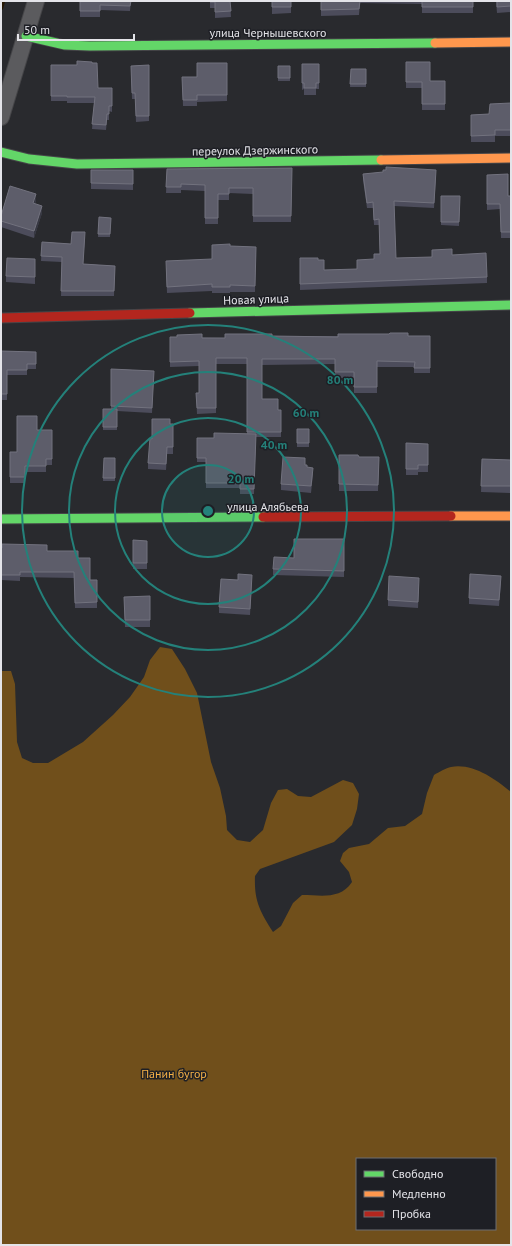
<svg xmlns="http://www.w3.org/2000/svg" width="512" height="1246" font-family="'PT Sans',sans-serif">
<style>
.forest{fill:#704f1b;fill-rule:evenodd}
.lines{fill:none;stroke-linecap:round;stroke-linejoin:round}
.stream{stroke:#251704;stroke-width:4.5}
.street-casing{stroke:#454548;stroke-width:18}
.fast-casing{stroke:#454548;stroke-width:11}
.slow-casing{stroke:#454548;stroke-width:11}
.jam-casing{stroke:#454548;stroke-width:11}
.street{stroke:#5b5b5e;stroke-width:16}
.fast{stroke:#63d668;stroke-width:9}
.slow{stroke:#ff974d;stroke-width:9}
.jam{stroke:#b3261e;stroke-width:9}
.wall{fill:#4c4c5b}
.shaded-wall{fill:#373842}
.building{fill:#5d5d6a;stroke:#72727e}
.ring{fill:none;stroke:#24817a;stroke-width:2}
.labels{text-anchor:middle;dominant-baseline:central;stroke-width:3;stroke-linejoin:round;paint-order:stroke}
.street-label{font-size:12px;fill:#e4e4e9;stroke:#1e1f25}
.park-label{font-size:12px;fill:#f5b046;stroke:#1e1f25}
.centre{fill:#24817a;stroke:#1e1f25;stroke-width:2}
.ring-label{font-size:12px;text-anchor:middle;font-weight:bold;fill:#24817a;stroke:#1e1f25;stroke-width:3;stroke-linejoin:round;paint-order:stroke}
</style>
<rect width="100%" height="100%" fill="#292a2e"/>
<path class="forest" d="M160,647l12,2 13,20 12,24 14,69 9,26 6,28 1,14 10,10 13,2 13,-12 8,-27 7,-13 9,-1 11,7 13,1 32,-17 10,3 6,11 -2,15 -5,16 -18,17 -74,27 -5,7c-1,25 5,35 18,56l8,-6 12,-23 9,-8c19,0 38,5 50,-13l-3,-10 -9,-11 3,-8 6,-5 20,-4 19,-16 17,-2 17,-12 5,-21 7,-18c5,-3 12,-7 17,-8 22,-4 44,12 60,25v453h-510v-572l1,-2h9l4,13 2,58 5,16 11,5h15l35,-21 30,-27 17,-18 14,-20 6,-17zM357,1159h138v70h-138z"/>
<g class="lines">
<path class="stream" d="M1,8l2,-7"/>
<g class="street-casing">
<path id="street" d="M1,117l35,-116"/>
</g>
<g class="fast-casing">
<path id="fast" d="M26,36l39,9 25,1 345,-3
M1,152l28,7 48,5 304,-4
M190,313l321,-8
M1,519l262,-2"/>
</g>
<g class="slow-casing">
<path id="slow" d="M435,43l76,-1
M381,160l130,-2
M451,516h60"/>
</g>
<g class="jam-casing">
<path id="jam" d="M1,318l189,-5
M263,517l188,-1"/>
</g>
<use href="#street" class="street"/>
<use href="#fast" class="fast"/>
<use href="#slow" class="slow"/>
<use href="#jam" class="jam"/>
</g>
<path class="wall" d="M80,1h51l-1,10 -30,-1v7h-20z
M210,1h20l1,16 -16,1v-10h-5z
M272,1h19v12l-19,1z
M321,1h152v12h-51v-9l-62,-1 -1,12 -38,1z
M496,1h15v11l-14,1z
M406,62l24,19h15v29h-23v-22h-16z
M92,63l6,25h14v24l-3,-1v9h-2l-1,10 -14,-1 2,-26h-27v-2h-16v-36h26z
M227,63v38l-30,1v4h-14l-1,-29h15z
M302,64h17v25h-3v6h-12v-6l-2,1z
M149,65v56l-13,1 -1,-23h-3l-1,-33z
M278,66h12v15h-12z
M351,69h15v18h-16z
M511,103v33h-16v6h-24v-27l18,-1z
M292,168l-1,54h-38v-28l-24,-1v7h-11v24h-13v-33l-24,-1v3h-15l1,-24z
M91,170h42v20l-42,-1z
M363,174l73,2 -2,32 -40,-2 2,52 36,-1 20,-2 35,22v6l-187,7v-32l18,2 6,10 33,-1 17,-10 6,-5 -1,-29h-5l-1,-17h-6l-4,-28z
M487,175l21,21h3v42h-10l-1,-29 -13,1z
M441,196h19l-1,30 -18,-1z
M36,200l-1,4 7,9 -8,25 -33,-11v-11z
M99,217l12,1 -1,19h-12z
M85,237l-2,27 32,2 -1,30h-53l1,-34 -21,-1 1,-19 29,2z
M230,246l26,1 -1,45h-25v1h-18v-2l-45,2 -1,-25 46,-9z
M35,259v25l-29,-2v-6z
M272,336h158v37h-16v-6h-37v26h-23v-15h-19v-14l-73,1v34l16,11h3v27h-25l-2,57h-14v-6h-34v-26h-9v-24h17l33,-4v-70h-31v49l-19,1 -1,-21h3v-27l-29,1v-30l55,1z
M1,351l35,1v17h-9v6h-20v25h-6z
M111,369l43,2 -2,42 -35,-2v19h-14v-21h8z
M170,424h3v30h-6l-1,16 -18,-1v-6l4,-24z
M297,429h12v18h-12z
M37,430h15v35h-6v7h-21v11h-15v-31h7z
M406,443l22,1v28h-10v3h-12z
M339,455l20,2h20l-1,34h-39z
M104,458h11v23h-12z
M482,459l29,1v33l-30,-1z
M307,467l6,7 -2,19 -30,-3v-6z
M344,539v38l-71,-2v-6z
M133,540l14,1v28h-14z
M1,548l46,3 31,7 12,22h7v28h-22l-1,-30 -54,-1v4l-19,-1z
M252,581l-2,34 -31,-2v-6z
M501,583l-2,23 -30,-2v-6z
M419,584l-1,24 -30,-2v-6z
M150,596v31h-25l-1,-30z"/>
<path class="shaded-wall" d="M36,194v6l-3,10v-7z
M42,206v7l-8,25v-7z
M167,447v7l-1,16v-6z"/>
<path class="building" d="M80,1h51l-1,5 -30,-1v6h-20z
M210,1h20l1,10 -16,1v-10h-5z
M272,1h19v6h-19z
M321,1h39l-1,8 -38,1z
M422,1h51v6h-51z
M497,1h14v5l-14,1z
M77,61l15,1v1h5l1,25h14v18h-3v8h-2l-1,11 -14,-1 3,-27h-28v-1h-16v-31h26z
M406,62h24v19h15v23h-23v-22h-16z
M197,63h30v32h-30v5h-14l-1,-23h15z
M302,64h17v19h-3v5h-12v-5h-2z
M149,65v51h-13l-1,-23h-3l-1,-27z
M278,66h12v12h-12z
M351,69h15v15h-16z
M511,103v27h-16v5l-24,1v-21l18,-1 1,-10z
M386,167l50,3 -2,33 -40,-2 2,57 36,-1v-7l20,-1v6l34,-2 1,24 -187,7v-26h18v2h6v10l33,-1v-9l17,-1v-5h6l-1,-35 -5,1 -1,-18 -6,1 -4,-29 20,-2v-2h3z
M292,168l-1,48h-38v-28h-24v6h-11v24h-13v-33l-24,-1v3h-15l1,-18z
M91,170h42v14l-42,-1z
M508,174v22h3v36h-10l-1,-28h-13v-29z
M10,186l26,8 -3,9 9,3 -8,25 -33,-10v-5z
M441,196h19l-1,26h-18z
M99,217l12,1 -1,16h-12z
M72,232h13l-2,32 32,2 -1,25h-53l1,-34 -21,-1 1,-14 29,2z
M230,244v2l26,1 -1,39 -25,-1v2h-18v-3l-45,3 -1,-26 46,-2v-14z
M7,258l28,1v18l-29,-1z
M390,333h18v3h22v32h-16l1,-6 -38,-1v26h-23v-15h-19v-13h-73v40h16v11h3v22h-34v-74h-31v50h-19l-1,-15h3v-32l-29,1v-25h7v-2l25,-1v4h23v-4h47v2l66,1v-3h51z
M1,351l35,1v12h-9v6h-20v24h-6z
M111,369l43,2 -2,37 -41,-2z
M103,409h14v18h-14z
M17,416h20v14h15v29h-6v7h-21v11h-15v-25h7z
M152,419h18v5h3v23h-6l-1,17 -18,-1 2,-25 2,1z
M297,429h12v14h-12z
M214,433l42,1 -2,55h-14v-6h-34v-25h-9v-20h17z
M406,443l22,1v21h-10v4h-12z
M339,455h19l1,2h20l-1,28 -39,-1z
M283,457l22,1v7h2v2l6,1 -2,18 -30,-2z
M104,458h11v20h-12z
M482,459l29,1v26h-30z
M294,539h50v32l-71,-2 1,-12 20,1z
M133,540l14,1v22h-14z
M2,544l45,1v6h31v7h12v22h7v22l-22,1 -1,-31h-54v3h-19v-27h1z
M238,574l14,1 -2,34 -31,-2 2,-28 17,1z
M470,574l31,2 -2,24 -30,-2z
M389,576l30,2 -1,24 -30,-2z
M150,596v24h-25l-1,-23z"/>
<circle cx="208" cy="511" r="46" fill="#24817a" fill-opacity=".12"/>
<g class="ring">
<circle cx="208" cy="511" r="46"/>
<circle cx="208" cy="511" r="93"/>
<circle cx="208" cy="511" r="139"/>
<circle cx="208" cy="511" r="186"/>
</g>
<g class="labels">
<g class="street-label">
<text x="268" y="32">улица Чернышевского</text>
<text transform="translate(255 150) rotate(-1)">переулок Дзержинского</text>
<text transform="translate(256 299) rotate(-2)">Новая улица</text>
<text x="268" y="506">улица Алябьева</text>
</g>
<g class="park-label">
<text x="174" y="1073">Панин бугор</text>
</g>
</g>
<circle cx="208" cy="511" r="6" class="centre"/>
<g class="ring-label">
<text x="340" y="384">80 m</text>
<text x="306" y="417">60 m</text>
<text x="274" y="449">40 m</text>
<text x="241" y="483">20 m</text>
</g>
<rect width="512" height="1246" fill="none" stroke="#e4e4e9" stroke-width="4"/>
<rect x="356" y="1158" width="140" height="72" fill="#1e1f25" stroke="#6d6e73"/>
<rect x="364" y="1171" width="20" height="6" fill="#63d668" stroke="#6d6e73"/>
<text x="392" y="1178" font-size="12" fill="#e4e4e9">Свободно</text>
<rect x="364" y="1191" width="20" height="6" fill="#ff974d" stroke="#6d6e73"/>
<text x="392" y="1198" font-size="12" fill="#e4e4e9">Медленно</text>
<rect x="364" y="1211" width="20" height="6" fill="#b3261e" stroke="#6d6e73"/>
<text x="392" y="1218" font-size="12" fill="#e4e4e9">Пробка</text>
<path d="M18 34v6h116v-6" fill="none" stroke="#e4e4e9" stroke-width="2"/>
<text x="24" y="34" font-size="12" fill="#e4e4e9" stroke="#1e1f25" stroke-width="3" paint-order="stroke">50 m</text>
</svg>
